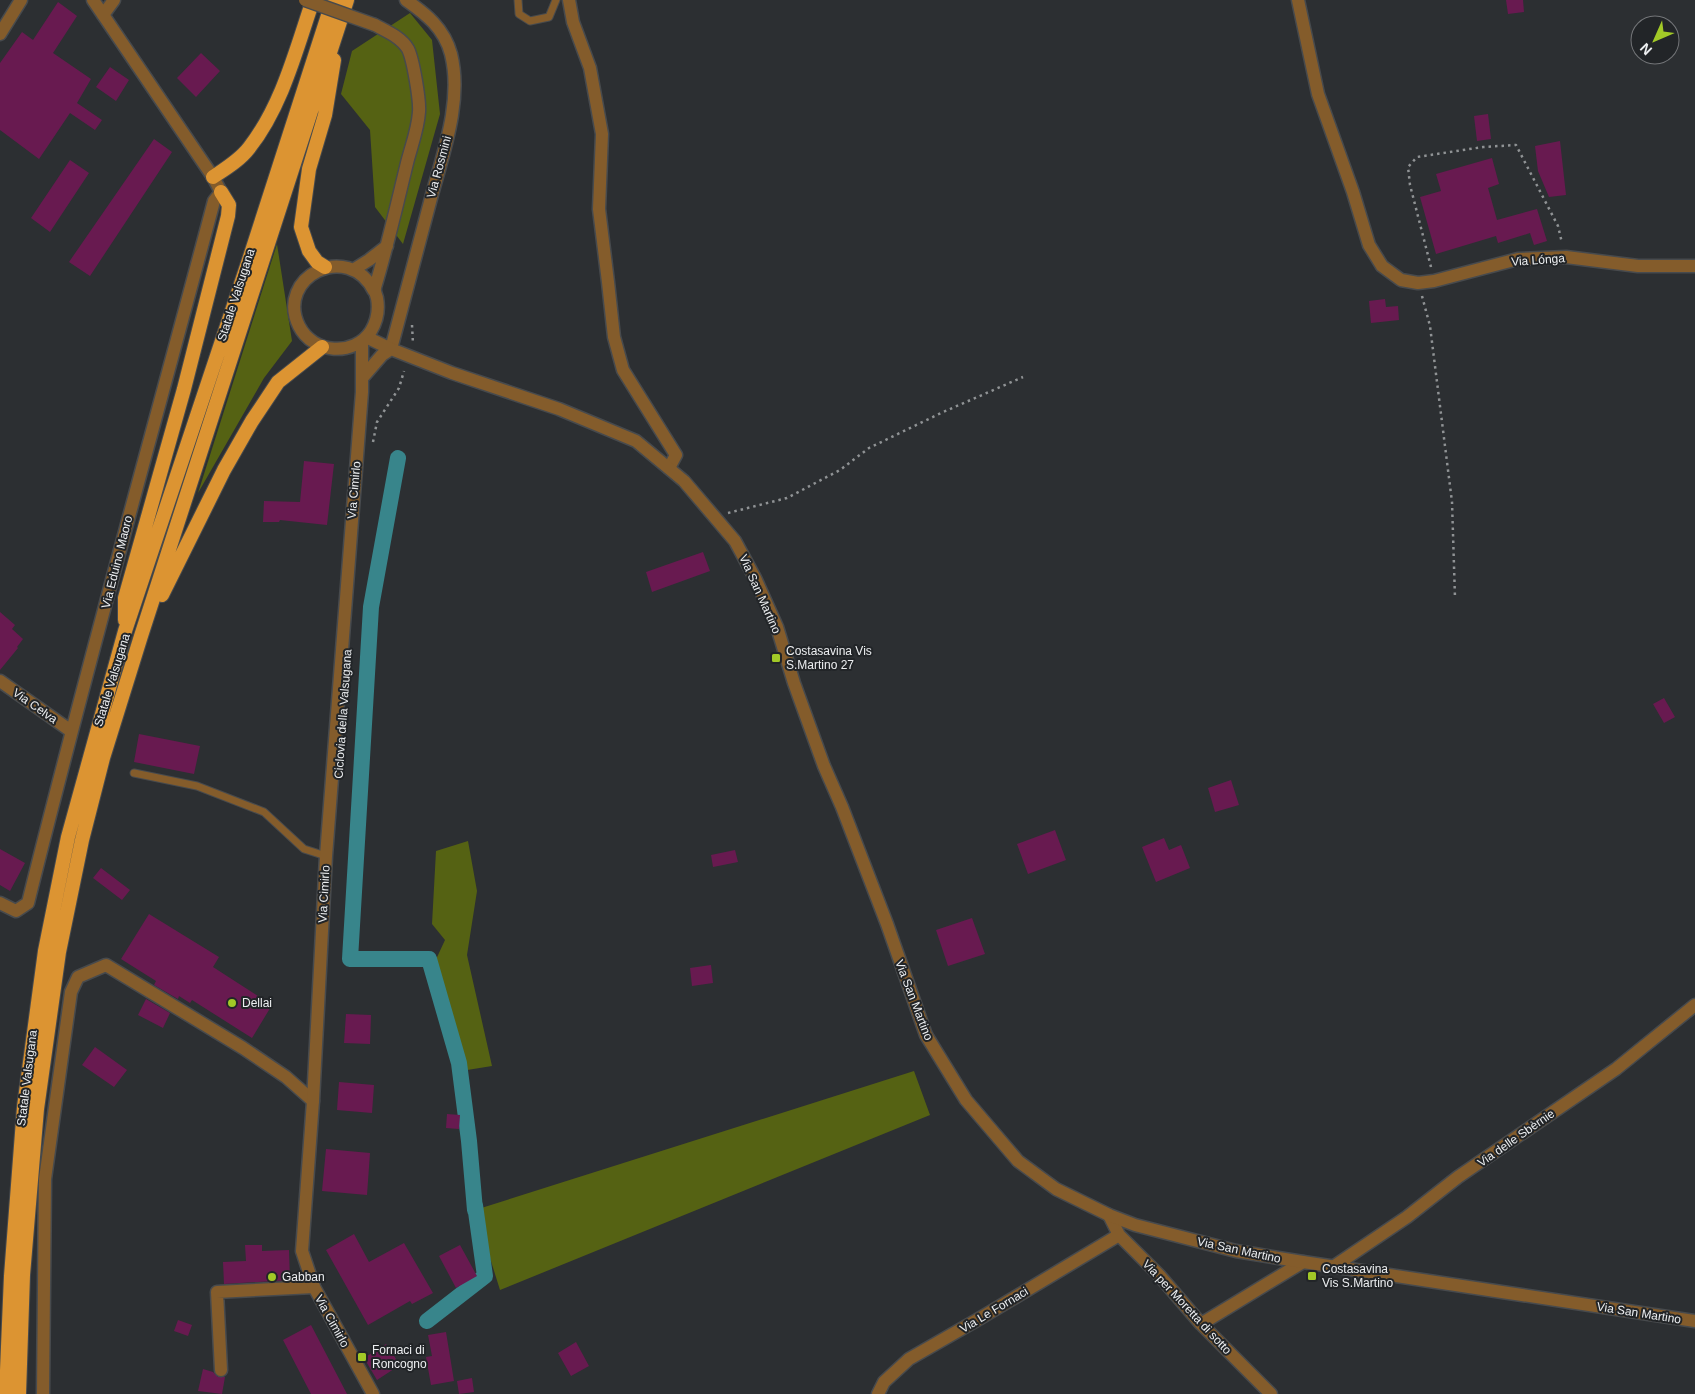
<svg xmlns="http://www.w3.org/2000/svg" width="1695" height="1394" font-family="Arial,sans-serif">
<style>
.forest{fill:#556213}
.lines{fill:none;stroke-linecap:round;stroke-linejoin:round}
.canal{stroke:#38858b;stroke-width:16}
.building{fill:#681a50}
.service-casing{stroke:#474a4d;stroke-width:9}
.minor-casing{stroke:#474a4d;stroke-width:15}
.tertiary-casing{stroke:#474a4d;stroke-width:15}
.trunk-casing{stroke:#474a4d;stroke-width:16}
.path{stroke:#909395;stroke-width:2.5;stroke-dasharray:2.5 4;stroke-linecap:butt}
.service{stroke:#845c2b;stroke-width:7}
.minor{stroke:#845c2b;stroke-width:12}
.tertiary{stroke:#845c2b;stroke-width:12}
.trunk{stroke:#dc9432;stroke-width:14}
.tertiary-bridge-casing{stroke:#474a4d;stroke-width:15;stroke-linecap:butt}
.tertiary-bridge{stroke:#845c2b;stroke-width:12}
.poi-dot{fill:#a2c927;stroke:#222528;stroke-width:2}
.labels{text-anchor:middle;dominant-baseline:central;stroke-width:4;stroke-linejoin:round;paint-order:stroke}
.street-label{font-size:12px;fill:#eceef0;stroke:#222528}
.poi-label{font-size:12px;fill:#eceef0;stroke:#222528;text-anchor:start}
</style>
<rect width="100%" height="100%" fill="#2c2f32"/>
<path class="forest" d="M410,13l22,27 8,74 -37,130 -28,-37 -5,-77 -29,-36 11,-43z
M277,244l15,97 -28,37 -66,115z
M468,841l9,50 -10,64 25,111 -31,5 -29,-103 13,-28 -13,-16 4,-73z
M914,1071l16,44 -430,175 -25,-80z"/>
<g class="lines">
<path class="canal" d="M398,458l-27,149 -21,352h79l30,104 10,78 6,69
M427,1321l58,-45 -10,-71"/>
</g>
<path class="building" d="M1506,0h17l1,12 -16,2z
M58,2l19,14 -24,37 38,26 -14,24 25,17 -7,10 -25,-17 -31,46 -39,-29v-67l22,-31 11,8z
M201,53l19,18 -24,26 -19,-19z
M110,67l19,13 -13,21 -20,-14z
M1488,114l3,25 -14,2 -3,-25z
M154,139l18,13 -82,124 -21,-14z
M1560,141l6,54 -17,2 -11,-26 -3,-25z
M1492,158l7,26 -11,4 9,32 40,-11 10,32 -13,4 -4,-12 -32,10 -2,-7 -60,18 -16,-57 21,-6 -5,-17z
M70,160l19,13 -39,59 -19,-14z
M1385,299l1,8 12,-1 1,14 -28,3 -2,-22z
M304,461l30,3 -7,61 -47,-5 -1,2h-16l1,-21 36,1z
M703,552l7,19 -58,21 -6,-20z
M0,612l15,13 -3,4 11,10 -6,8 1,1 -18,22z
M1664,698l11,19 -11,6 -11,-19z
M139,734l61,12 -6,28 -60,-12z
M1231,780l8,25 -24,7 -7,-24z
M1055,830l11,30 -38,14 -11,-30z
M1164,838l5,12 12,-5 9,23 -34,14 -14,-35z
M0,849l25,14 -15,28 -10,-6z
M735,850l3,12 -25,5 -2,-12z
M101,868l29,22 -8,10 -29,-22z
M149,914l70,43 -6,10 59,38 -20,33 -60,-38 -2,3 -11,-7 -1,3 -24,-14 2,-4 -35,-22z
M972,918l13,36 -37,12 -12,-36z
M711,965l2,18 -21,3 -2,-18z
M146,999l24,14 -7,15 -25,-13z
M346,1014l25,1 -1,29 -26,-1z
M95,1047l32,23 -13,17 -32,-22z
M339,1082l35,3 -2,28 -35,-3z
M447,1114l13,1 -1,14 -13,-1z
M326,1149l44,4 -3,42 -45,-4z
M354,1234l15,28 35,-19 29,50 -21,11 -2,-3 -42,24 -42,-75z
M245,1245h17v6l27,-1 1,30 -66,4 -1,-22 23,-1z
M460,1245l17,31 -21,12 -17,-32z
M178,1320l14,5 -4,11 -14,-5z
M311,1325l36,69h-36l-28,-54z
M446,1332l8,49 -23,4 -5,-28 6,-1 -4,-21z
M576,1342l13,24 -18,10 -13,-23z
M386,1344l14,21 -23,15 -13,-22z
M203,1369l10,3 5,5h7l-3,17 -24,-3z
M472,1378l2,14 -15,2 -2,-13z"/>
<g class="lines">
<g class="service-casing">
<path id="service" d="M518,0l1,14 11,7 19,-4 7,-17
M134,773l63,13 67,26 40,37 22,7"/>
</g>
<g class="minor-casing">
<path id="minor" d="M569,0l4,22 17,46 12,66 -3,75 9,73 6,55 9,33 53,85 -7,13
M1298,0l20,94 35,98 16,53 13,21 19,14 17,3 16,-2 84,-22 48,-2 72,9h57
M0,34l21,-34
M391,349c13,-49 26,-98 39,-147 12,-46 33,-100 21,-148 -7,-26 -25,-40 -45,-54
M0,681l71,50
M0,903l16,8 12,-8c58,-235 124,-468 186,-702l7,-9
M1109,1215l10,20 40,40 42,49 70,70
M1333,1267l74,-50 51,-40 158,-108 79,-64
M1201,1324l102,-62
M221,1370l-4,-78 97,-5
M43,1394l2,-215 26,-187 7,-15 28,-12 137,83 43,29 27,24
M878,1394l6,-12 25,-23 68,-39 142,-85"/>
</g>
<g class="tertiary-casing">
<path id="tertiary" d="M93,0l120,177 8,15
M103,15l11,-15
M353,270l16,-10 18,-14
M374,291c-26,-51 -99,-14 -75,35 14,28 55,31 72,5 6,-10 8,-22 6,-33 -2,-6 -3,-8 -1,-14 12,-40 21,-80 31,-121 4,-16 11,-34 12,-51 1,-12 -6,-53 -11,-63 -7,-12 -22,-18 -33,-24
M366,337l25,12 61,24 107,36 77,32 48,40 51,60 20,37 22,49 17,56 30,83 18,41 45,117 39,111 40,65 52,61 38,28 53,26 26,10 101,26 67,11 392,59
M362,341v51l-36,464 -13,245 -11,150 12,36 59,107
M363,377l19,-22 9,-6"/>
</g>
<g class="trunk-casing">
<path id="trunk" d="M213,177c12,-8 27,-17 36,-29 33,-42 47,-98 64,-148
M325,267l-8,-5 -8,-11 -8,-24 8,-58 16,-54 9,-55
M162,595l62,-125 28,-49 26,-39 44,-35
M125,620v-22l59,-209 44,-173 1,-11 -8,-13
M6,1394l5,-118 13,-169 21,-156 23,-114 57,-206 125,-374 83,-257
M19,1394l4,-119 14,-166 22,-157 23,-112 21,-82 38,-122 206,-636"/>
</g>
<path class="path" d="M1431,267l-21,-82 -2,-18 9,-10 66,-10 33,-2 42,81 4,17
M1422,296l8,30 22,176 3,96
M412,325l1,19
M373,442l4,-20 22,-34 5,-17
M728,513l59,-15 53,-28 29,-22 72,-35 82,-36"/>
<use href="#service" class="service"/>
<use href="#minor" class="minor"/>
<use href="#tertiary" class="tertiary"/>
<use href="#trunk" class="trunk"/>
<g class="tertiary-bridge-casing">
<path id="tertiary-bridge" d="M305,0l70,25"/>
</g>
<use href="#tertiary-bridge" class="tertiary-bridge"/>
</g>
<g class="poi-dot">
<rect x="771" y="653" width="10" height="10" rx="2.5"/>
<circle cx="232" cy="1003" r="5"/>
<rect x="1307" y="1271" width="10" height="10" rx="2.5"/>
<circle cx="272" cy="1277" r="5"/>
<rect x="357" y="1352" width="10" height="10" rx="2.5"/>
</g>
<g class="labels">
<g class="street-label">
<text transform="translate(439 167) rotate(-75)">Via Rosmini</text>
<text transform="translate(1538 260) rotate(-4)">Via Lónga</text>
<text transform="translate(236 295) rotate(-72)">Statale Valsugana</text>
<text transform="translate(354 490) rotate(-85)">Via Cimirlo</text>
<text transform="translate(117 562) rotate(-76)">Via Eduino Maoro</text>
<text transform="translate(760 594) rotate(66)">Via San Martino</text>
<text transform="translate(112 680) rotate(-73)">Statale Valsugana</text>
<text transform="translate(35 706) rotate(35)">Via Celva</text>
<text transform="translate(343 714) rotate(-86)">Ciclovia della Valsugana</text>
<text transform="translate(324 894) rotate(-87)">Via Cimirlo</text>
<text transform="translate(914 1000) rotate(69)">Via San Martino</text>
<text transform="translate(27 1078) rotate(-83)">Statale Valsugana</text>
<text transform="translate(1516 1138) rotate(-35)">Via delle Sbèrnie</text>
<text transform="translate(1239 1250) rotate(12)">Via San Martino</text>
<text transform="translate(1187 1307) rotate(47)">Via per Moretta di sotto</text>
<text transform="translate(994 1310) rotate(-31)">Via Le Fornaci</text>
<text transform="translate(1639 1313) rotate(9)">Via San Martino</text>
<text transform="translate(332 1321) rotate(61)">Via Cimirlo</text>
</g>
<g class="poi-label">
<text x="786" y="651">Costasavina Vis<tspan x="786" dy="14">S.Martino 27</tspan></text>
<text x="242" y="1003">Dellai</text>
<text x="1322" y="1269">Costasavina<tspan x="1322" dy="14">Vis S.Martino</tspan></text>
<text x="282" y="1277">Gabban</text>
<text x="372" y="1350">Fornaci di<tspan x="372" dy="14">Roncogno</tspan></text>
</g>
</g>
<g transform="translate(1655 40) rotate(225)"><circle r="24" fill="#222528" stroke="#737578"/>
<path d="M0-4L9 19L0 12L-9 19Z" fill="#a2c927"/>
<text y="-8" font-size="14" font-weight="bold" text-anchor="middle" fill="#eceef0">N</text>
</g>
</svg>
